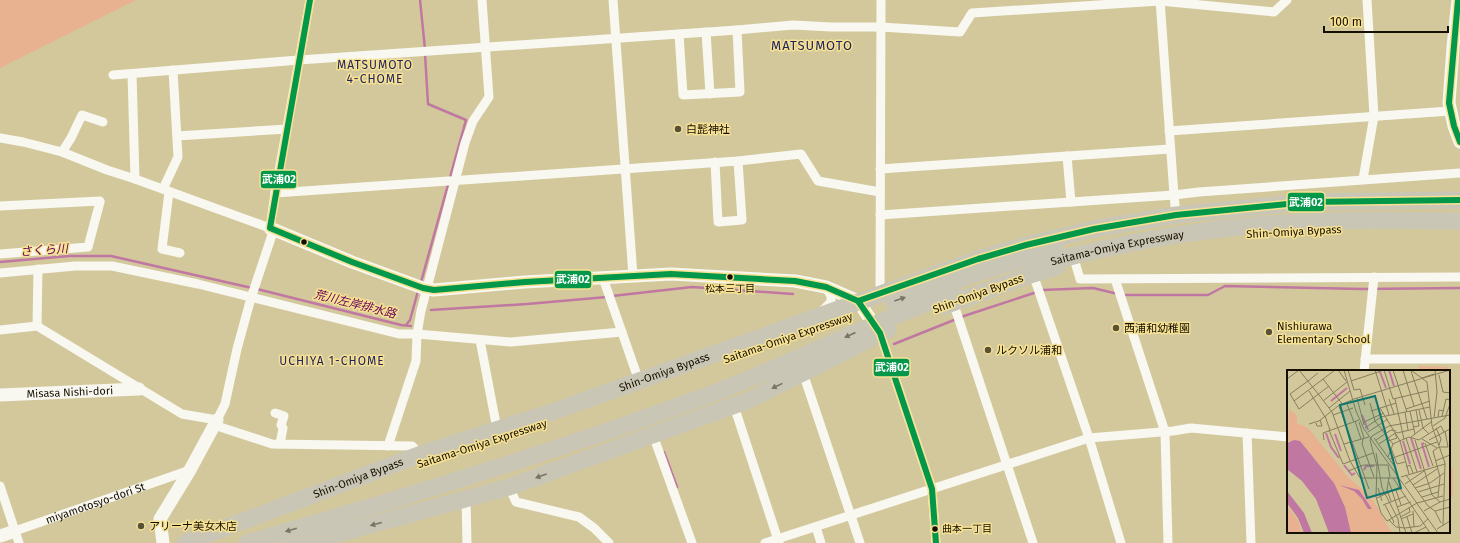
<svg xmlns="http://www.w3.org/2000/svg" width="1460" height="543" font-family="'Fira Sans','Noto Sans JP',sans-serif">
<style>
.green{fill:#e8b190}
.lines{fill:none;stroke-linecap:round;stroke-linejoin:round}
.stream{stroke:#c077a2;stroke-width:2.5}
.street{stroke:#f8f7f0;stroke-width:9}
.secondary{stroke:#f8f7f0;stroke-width:13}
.highway{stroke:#cac6b6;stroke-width:17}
.bus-1-casing{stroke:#f7e293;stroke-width:9}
.bus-1{stroke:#029749;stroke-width:6}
.oneway{fill:#797464}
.poi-dot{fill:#585037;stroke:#f7e293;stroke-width:1.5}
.bus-dot{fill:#150f00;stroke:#f7e293;stroke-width:1.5}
.labels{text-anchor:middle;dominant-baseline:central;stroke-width:3;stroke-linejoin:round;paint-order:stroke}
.bus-label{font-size:10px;fill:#150f00;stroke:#f7e293}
.poi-label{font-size:11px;fill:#150f00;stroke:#f7e293;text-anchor:start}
.street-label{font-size:11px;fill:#150f00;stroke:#f7e293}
.neighbourhood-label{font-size:12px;letter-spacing:1px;fill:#20245d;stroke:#f7e293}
.water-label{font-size:12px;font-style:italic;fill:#650158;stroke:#f7e293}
.quarter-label{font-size:13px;letter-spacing:1px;fill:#20245d;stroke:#f7e293}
.inset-river{fill:none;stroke:#c077a2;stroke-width:2}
.inset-road{fill:none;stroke:#877e5e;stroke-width:1}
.view{fill:#0f766e;fill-opacity:0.15;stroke:#0f766e;stroke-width:2}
.inset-edge{fill:none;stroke:#150f00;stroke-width:2}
.line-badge{stroke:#f7e293;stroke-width:1.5}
.badge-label{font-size:11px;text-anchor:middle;font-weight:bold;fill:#fff}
</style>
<rect width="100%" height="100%" fill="#d3c89c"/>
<path class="green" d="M0,0h136l-136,68z
M1419,366l29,1v4h-29z
M1449,468l4,1v27l-4,4z"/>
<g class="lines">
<path class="stream" d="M420,0l5,49
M0,262l69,-6h42l141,32
M421,282l45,-162 -38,-16 -3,-50
M257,289l144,36 10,1
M1042,290l51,-2 25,6
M1123,295h85l17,-9 137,3 98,-1
M612,296l80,-9 101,7
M431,310l96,-6 80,-7
M406,325l4,-5 8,-29
M894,344l70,-28 73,-24
M664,452l13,35"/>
<g class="street">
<path d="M613,0l20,276"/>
<path d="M1160,0l14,195 2,20"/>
<path d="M706,32l4,62"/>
<path d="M679,34l4,61 57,-3 -3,-62"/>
<path d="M132,74l3,105"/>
<path d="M113,75l186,-15 438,-30 56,-5 38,2h50l79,5 12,-19 188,-12 114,11 13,-12"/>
<path d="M1169,131l281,-20"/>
<path d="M177,136l110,-7"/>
<path d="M0,138l23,4 39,10 45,18 28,9 135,49"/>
<path d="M62,152l9,-14 11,-23 21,7"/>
<path d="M1067,156l4,46"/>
<path d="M715,162l3,60 24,-2 -4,-59"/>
<path d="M880,169l290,-20"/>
<path d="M1363,179l11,-63 -7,-116"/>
<path d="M163,189l15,-32 -5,-87"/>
<path d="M169,192l-7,57 18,4"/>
<path d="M275,193l463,-32 63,-7 17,27 62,11"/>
<path d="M0,206l100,-5"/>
<path d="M880,215l294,-20 25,-3 261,-19"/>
<path d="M0,254l88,-7 12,-45"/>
<path d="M1075,262l5,17 380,-2"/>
<path d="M0,273l75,-7h37l86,18 201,50h18l94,8 111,-10"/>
<path d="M1033,274l56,164 32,105"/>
<path d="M603,278l36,103"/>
<path d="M1115,279l50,153 3,111"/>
<path d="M880,294l1,-294"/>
<path d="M953,302l80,241"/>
<path d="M822,311l9,-9v-6l-5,-9"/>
<path d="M37,326l1,-57"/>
<path d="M0,330l37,-4 145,88 35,6 8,-16 12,-55 14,-51 21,-63 -2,-7 5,-35 35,-193"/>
<path d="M880,333l52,156 4,54"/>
<path d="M480,340l17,89"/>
<path d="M1365,359h95"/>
<path d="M1364,371l10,-94"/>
<path d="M803,373l57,170"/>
<path d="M734,406l45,137"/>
<path d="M275,413l9,3 -3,9 2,3 -3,16"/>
<path d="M214,425l58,19 140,2 8,8"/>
<path d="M1247,433l4,110"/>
<path d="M653,435l39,108"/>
<path d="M388,446l28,-85 1,-27 4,-23 44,-168 8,-22 16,-24 -7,-97"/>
<path d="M0,486l19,57"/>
<path d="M509,487l7,15 63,15 15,11 15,15"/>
<path d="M466,499l1,44"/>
<path d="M816,527l5,16"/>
<path id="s1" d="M15,531l175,-61"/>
<path d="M765,543l324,-105 84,-7 18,-3 97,9"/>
</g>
<g class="secondary">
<path d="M1458,0l-5,47 -4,56 5,23 6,16"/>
<path d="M270,228l82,34 71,26 11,2 91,-8 146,-8 124,7 31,6 32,14 21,31"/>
<path id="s2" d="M0,395l139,-6"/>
<path d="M0,536l15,-5"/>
<path d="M163,543l-3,-24 30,-49 27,-50"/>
</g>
<g class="highway">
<path id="s3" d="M1042,264c74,-20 150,-34 227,-40 63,-5 127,-4 191,-3"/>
<path d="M893,302l87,-30 76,-23"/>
<path d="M944,306l89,-32 24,-7"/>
<path id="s4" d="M185,543l239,-90 134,-43 420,-151 48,-14 68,-16 82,-14 131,-13 153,-2"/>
<path d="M247,543c156,-45 314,-93 467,-150 81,-31 158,-71 240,-100"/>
<path d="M293,543l41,-8 175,-48 240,-87 139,-70"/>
</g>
<g class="bus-1-casing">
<path id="bus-1" d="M310,0l-40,228 82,34 71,26 11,2 91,-8 146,-8 124,7 31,6 32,14 22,32 52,156 4,54
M1458,0l-9,103 5,23 6,16
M858,301l120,-42 48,-14 68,-16 82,-14 131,-13 153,-2"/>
</g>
<use href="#bus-1" class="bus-1"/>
</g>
<defs><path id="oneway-solid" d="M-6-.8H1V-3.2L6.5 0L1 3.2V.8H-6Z"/></defs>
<g class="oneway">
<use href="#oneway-solid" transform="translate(900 299) rotate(-19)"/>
<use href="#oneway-solid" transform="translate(850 335) rotate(156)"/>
<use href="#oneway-solid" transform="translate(777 386) rotate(154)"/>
<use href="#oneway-solid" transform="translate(541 476) rotate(160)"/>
<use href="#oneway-solid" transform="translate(376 524) rotate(165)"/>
<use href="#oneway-solid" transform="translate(291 530) rotate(164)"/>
</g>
<g class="poi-dot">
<circle cx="678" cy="129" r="4"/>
<circle cx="1116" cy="328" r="4"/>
<circle cx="1269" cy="332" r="4"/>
<circle cx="988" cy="350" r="4"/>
<circle cx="141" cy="526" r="4"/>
</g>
<g class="bus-dot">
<circle cx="304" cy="242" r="3.5"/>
<circle cx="730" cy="277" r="3.5"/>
<circle cx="935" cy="529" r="3.5"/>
</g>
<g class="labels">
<g class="bus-label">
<text x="730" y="289">松本三丁目</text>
<text x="942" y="529" text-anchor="start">曲本一丁目</text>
</g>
<g class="poi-label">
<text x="686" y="129">白髭神社</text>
<text x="1277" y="326">Nishiurawa<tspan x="1277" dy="13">Elementary School</tspan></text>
<text x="1124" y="328">西浦和幼稚園</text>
<text x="996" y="350">ルクソル浦和</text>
<text x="149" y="526">アリーナ美女木店</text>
</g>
<g class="street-label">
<text transform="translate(1294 232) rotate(-3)">Shin-Omiya Bypass</text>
<text stroke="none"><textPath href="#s3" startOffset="77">Saitama-Omiya Expressway</textPath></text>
<text transform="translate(978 294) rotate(-20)">Shin-Omiya Bypass</text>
<text transform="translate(788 338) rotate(-19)">Saitama-Omiya Expressway</text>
<text stroke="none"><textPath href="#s4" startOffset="509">Shin-Omiya Bypass</textPath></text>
<text stroke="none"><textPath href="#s2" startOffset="70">Misasa Nishi-dori</textPath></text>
<text transform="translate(482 444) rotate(-18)">Saitama-Omiya Expressway</text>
<text stroke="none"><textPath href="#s4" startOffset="185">Shin-Omiya Bypass</textPath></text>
<text stroke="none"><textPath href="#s1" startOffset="85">miyamotosyo-dori St</textPath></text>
</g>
<g class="neighbourhood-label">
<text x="375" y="65">MATSUMOTO<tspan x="375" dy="14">4-CHOME</tspan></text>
<text x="332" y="361">UCHIYA 1-CHOME</text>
</g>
<g class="water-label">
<text transform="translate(44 250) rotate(-4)">さくら川</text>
<text transform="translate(355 304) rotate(14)">荒川左岸排水路</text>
</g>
<g class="quarter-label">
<text x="812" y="45">MATSUMOTO</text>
</g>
</g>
<g transform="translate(1287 370)">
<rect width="163" height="163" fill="#d3c89c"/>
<path d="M2,39l8,7v7l11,5 40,49 23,20 21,36h-41l-7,-29 -11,-23 -33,-40h-13zM0,135l11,16 4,12h-15z" fill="#e8b190"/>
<path d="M7,70l6,1 34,42 11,24 6,26h-22l-13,-34 -14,-18 -15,-12v-26zM52,115l20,5 13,19h-4l-6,-10 -8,-8zM0,121l17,22 8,20h-8l-6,-15 -11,-15z" fill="#c077a2"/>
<path class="inset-river" d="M102,0l5,16M93,2l6,16M44,31l16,-13M75,45l6,15M39,63l5,14 8,11M48,64l6,17M124,68l10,31M116,71l7,23M137,73l-2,1 7,23M57,95l8,10 3,-2M77,100l2,-4h8"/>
<path class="inset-road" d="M12,0l20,25M51,0l8,11M57,0l12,41 8,18 74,104M61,0l6,20 6,-1 5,16M88,0l14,45M106,0l14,42M116,0l11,36M124,0l16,12 5,44 13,37 -2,63M124,1l16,48M152,5l4,17 7,1M135,8l12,-4M0,9l12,-9M36,9l20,26M21,11l-18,13 9,15 30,-23M21,11l10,-8M64,11l33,-11 9,29 34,-8M22,21l16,26M32,25l13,17 18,49 10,17h39M70,28l7,27M102,29l5,15M108,29l9,40M7,31l41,-31M36,31l24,-19M83,33l5,18 18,23M60,34l7,18M52,36l30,83M42,38l21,-17M93,38l20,33M119,39l24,-8M132,40l4,18 6,6M84,41l25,-8M123,41l5,23M118,42l3,18M46,45l20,-7M38,46l5,14M155,46l4,-17 4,1M151,47l1,-7 5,1M147,48l3,-26 -2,-22M68,51l6,18M72,52l5,16M77,52l20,-9M29,53l1,3h5l-2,-6M22,54l10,-3 19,-15 16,-7 96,-29M146,56l12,-8 5,-14M126,57l6,-1 -3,-16M78,58l16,-11 49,-10M149,58l5,11 -2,6M42,60l14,34 30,-11M81,62l20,-13M110,63l17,-4M124,67l20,-15M87,68l21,29M119,68l11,34M76,69l-1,5 12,33M135,69l15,9M37,70l-1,-7 36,-13M89,70l15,-10 5,1M128,70l17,55 8,7 10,-3M142,70l21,-11M101,71l9,-3 -2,-5M113,71l9,33M138,73l8,23M57,74l25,-7M92,74l18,-12M153,77h8l-3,-16M104,78l6,16 8,-2M89,83l6,35 16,31 2,14M101,87l5,-13 4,-2 12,-5 10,3 22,-14 3,6M103,89l47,-17M148,91l15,-6M101,95l2,12M119,97l4,-2 3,8M61,101l16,-6h24M119,105l22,31 7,5 6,12M102,107l-2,13 4,11M114,107l44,-13M106,108l37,55M102,112l17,51M118,114l19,-13M126,115l24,-16M91,118l4,13M128,118l15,-5 14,-10M109,120l5,15M131,122l26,-8M156,126l-26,7 -30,18 -6,-8 -5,-16 1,-31 -7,-26 2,-4 17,-10 61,-11M135,127l16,-5M151,127l2,-20 -7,-26 6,-4M90,128l23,-11M96,135l23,-9M98,135l9,17 -2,2M110,137l14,-5M126,141l1,16M137,141l16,-9M148,141l15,-4M113,147l10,-5 -1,-5M120,147l5,16M114,149l12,-5M102,150l7,7 9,1 15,-2 8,-7M150,159l13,-8M127,163l12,-6"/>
<path class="view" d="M88,26l26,92 -34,10 -27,-93z"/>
<rect width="163" height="163" class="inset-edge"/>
</g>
<g class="line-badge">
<rect x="260" y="170" width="37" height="19" rx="4" fill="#029749"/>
<rect x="1287" y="192" width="38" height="20" rx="4" fill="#029749"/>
<rect x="554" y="270" width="38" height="19" rx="4" fill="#029749"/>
<rect x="873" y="358" width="37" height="19" rx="4" fill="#029749"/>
</g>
<g class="badge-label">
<text x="279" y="183">武浦02</text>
<text x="1306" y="206">武浦02</text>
<text x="573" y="283">武浦02</text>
<text x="892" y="371">武浦02</text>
</g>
<path d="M1324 26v6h124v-6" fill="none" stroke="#150f00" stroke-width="2"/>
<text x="1330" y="26" font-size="12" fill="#150f00" stroke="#f7e293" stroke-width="3" paint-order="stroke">100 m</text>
</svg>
